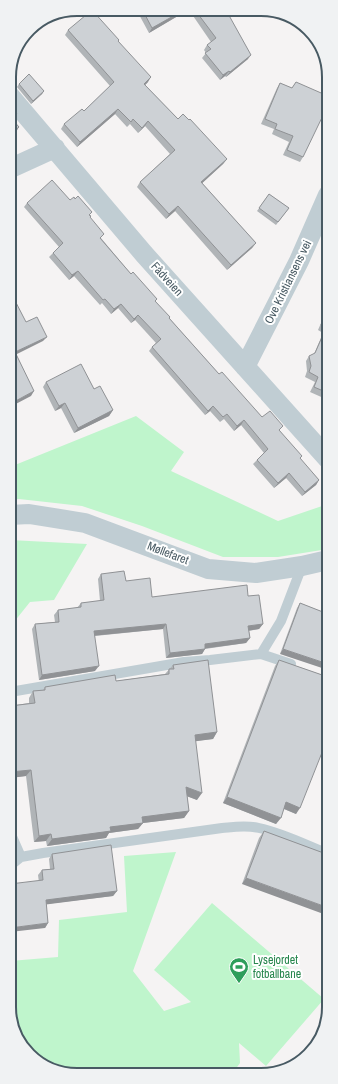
<svg xmlns="http://www.w3.org/2000/svg" width="338" height="1084" font-family="'Archivo Narrow',sans-serif">
<style>
.green{fill:#bff5cc}
.lines{fill:none;stroke-linecap:round;stroke-linejoin:round}
.lane{stroke:#c0cdd3;stroke-width:10}
.street{stroke:#c0cdd3;stroke-width:20}
.wall{fill:#b0b4b7}
.shaded-wall{fill:#909295}
.building{fill:#cdd1d5;stroke:#909295}
.labels{text-anchor:middle;dominant-baseline:central;stroke-width:4;stroke-linejoin:round;paint-order:stroke}
.street-label{font-size:12px;fill:#485a63;stroke:#fff}
.leisure-label{font-size:12px;fill:#27864d;stroke:#fff;text-anchor:start}
.rim{fill:none;stroke:#485a63;stroke-width:2}
</style>
<rect width="100%" height="100%" fill="#f5f3f3"/>
<path class="green" d="M136,416l48,36 -13,19 107,50 50,-17v45l-50,8h-55l-81,-31 -60,-20 -63,-7 -9,1v-33z
M10,540l77,4 -33,56 -24,2 -20,25z
M176,852l-43,119 31,40 27,-9 -37,-32 58,-67 112,96 -58,67 -27,-23 1,20 -8,11h-168l-23,-12 -9,-15 -6,3 -16,-30v-59l48,-4 1,-37 68,-8 -3,-56z"/>
<g class="lines">
<path class="lane" d="M261,654l20,-33 21,-55
M10,692l174,-30 26,-2 51,-6 30,10
M10,832l11,25
M10,866l11,-9 22,-4 179,-25c12,-1 24,-3 37,0 24,5 47,17 70,26"/>
<path class="street" d="M9,95l135,159 184,205
M9,169l46,-21
M245,367l54,-106 29,-66
M10,515l19,-1 56,9 123,46 48,4 46,-7 26,-6"/>
</g>
<path class="wall" d="M136,9l52,1 -39,23z
M189,10h37l22,49 -22,18 -1,-1 -5,4 -18,-22 4,-5 -2,-3 3,-5 4,-3z
M68,30l51,12 29,40 -3,3 33,34 49,40 -4,5 -21,19 54,60 -4,5 -25,22 -52,-59 -9,8 -29,-32 3,-5 30,-28 -25,-28 -7,7 -8,-9 -3,3 -12,-13 -38,33 -16,-18 3,-5 20,-13 26,-25 -45,-51z
M296,82l7,75 -3,5 -17,-7 6,-13 -17,-8 2,-5 -13,-5 16,-36 3,-5 12,5z
M19,84l25,7 -2,3 -11,10 -14,-17z
M269,194l20,14 -13,17 -19,-14z
M70,200l20,15v3l11,20 30,36 26,25 -2,2 14,17 50,56 43,43 18,14 20,28 19,21 -3,5 -14,11 -16,-18 -12,10 -21,-24 11,-11 -23,-28 -7,6 -10,-12 -4,3 -10,-11 -5,4 -56,-64 3,-4 4,-4 -21,-23 -4,3 -13,-15 -7,6 -9,-11 -2,2 -26,-29 -5,4 -20,-23 10,-10 -35,-40 3,-4z
M328,307v93l-18,-8 5,-10 -10,-5 2,-6 -1,-10 3,-5 5,-2 9,-21 -5,-3z
M46,382l48,7 19,21 -4,6 -35,17 -13,-25 -6,3 -12,-24z
M101,574l25,7 26,16 96,-1 15,28 -4,5 -10,2 1,7 -4,5 -41,6 -3,5 -36,4 -3,-29 -68,7v35l-56,9 -7,-51 3,-5 20,-2 -1,-7 4,-5 19,-2 4,-5 19,-2 -2,-22z
M300,603l28,11 -48,40 17,-46z
M279,660l49,17 1,83 -9,-4 -24,58 -12,-5 -8,15 -53,-21 52,-137z
M173,665l44,67 -4,7 -18,2 2,59 -10,-4 2,15 -5,7 -41,5 -5,6 -29,4 -3,5 -59,8 -1,-5 -12,1 -8,-66 -16,2v-72l19,-3v-5l4,-7 10,-1 2,-3 71,-6 49,-7z
M264,831l65,24 -87,29 17,-46z
M52,854l65,37 -4,5 -67,8 2,19 -3,5 -7,-53 4,-5 8,-1 -1,-10z"/>
<path class="shaded-wall" d="M184,10h4l-39,23 3,-5z
M251,55l-3,4 -22,18 4,-5z
M229,71l-4,5 -5,4 3,-5z
M151,77l-3,5 -7,7 3,-5z
M44,91l-2,3 -11,10 2,-3z
M118,109l-3,5 -38,33 3,-5z
M148,121l-3,5 -7,7 4,-5z
M19,127l-3,5 -7,5v-2z
M227,159l-4,5 -25,23 3,-5z
M178,206l-3,5 -9,8 3,-5z
M256,243l-4,5 -25,22 4,-5z
M78,271l-4,5 -5,4 3,-5z
M121,304l-3,4 -7,6 3,-5z
M138,315l-3,5 -4,3 3,-4z
M47,337l-4,4 -32,16 4,-5z
M34,391l-3,5 -21,11v-3z
M65,403l-4,5 -6,3 4,-5z
M213,406l-3,5 -5,4 3,-4z
M113,410l-4,6 -35,17 4,-5z
M244,420l-3,5 -7,6 3,-5z
M289,473l-3,5 -12,10 4,-5z
M319,480l-3,5 -14,11 3,-4z
M166,624l-3,5 -72,7 3,-5z
M263,624l-4,5 -14,2 3,-5z
M250,638l-4,5 -45,6 4,-5z
M205,649l-3,5 -36,4 4,-5z
M283,649l45,15v6l-48,-16z
M99,666l-4,5 -56,9 3,-5z
M217,732l-4,7 -23,3 5,-7z
M323,750l6,2v8l-11,-4z
M31,770l-5,6 -16,2v-6z
M186,787l16,6 -5,7 -16,-6z
M227,797l54,21 -5,6 -53,-21z
M286,802l14,6 -4,6 -14,-6z
M189,811l-5,7 -41,5 -5,6 -29,4 -3,5 -59,8 5,-7 58,-12 32,-10z
M51,834l-5,7 -12,1 5,-6z
M246,878l83,30v8l-87,-32z
M117,891l-4,5 -71,9 4,-5z
M48,923l-3,5 -35,4v-4z"/>
<path class="building" d="M142,9l42,1 -32,18z
M92,10l27,30 -1,1 33,36 -7,7 34,35 5,-5 6,6 1,-1 37,40 -26,23 55,61 -25,22 -53,-59 -9,8 -29,-32 35,-32 -27,-29 -6,7 -9,-9 -2,3 -13,-13 -38,33 -16,-18 18,-15 2,2 30,-29 -46,-52z
M195,10h31l25,45 -21,17 -1,-1 -6,4 -18,-22 6,-4 -4,-4 9,-7z
M29,74l15,17 -11,10 -14,-17z
M296,82l32,14v9l-25,52 -16,-7 6,-14 -18,-7 2,-5 -12,-5 15,-36 12,5z
M9,104l8,10 -5,5 7,8 -10,8z
M52,180l18,20 4,-3 1,2 3,-3 14,16 -3,3 2,1 -1,1 14,17 -4,4 31,36 2,-2 24,27 -2,2 15,16 -1,1 50,56 3,-2 40,45 8,-6 13,15 -4,4 23,26 -2,2 19,22 -14,12 -16,-19 -11,10 -21,-23 11,-11 -24,-29 -7,6 -10,-12 -4,3 -10,-11 -5,5 -56,-64 9,-8 -23,-24 -4,4 -13,-15 -7,5 -9,-10 -2,1 -25,-29 -6,4 -19,-22 10,-10 -36,-40z
M269,194l20,14 -11,14 -19,-14z
M9,289l17,33 11,-5 10,20 -32,15 19,39 -24,13z
M328,310v83l-14,-6 4,-10 -9,-5 2,-6 -2,-10 6,-3 11,-25 -5,-3z
M81,364l13,25 6,-3 13,24 -35,18 -13,-25 -6,3 -13,-24z
M124,571l2,10 24,-3 2,19 95,-12 1,11 11,-1 4,29 -15,2 2,12 -45,6v5l-35,4 -4,-29 -72,7 5,35 -57,9 -7,-51 24,-2 -1,-12 23,-3v-4l23,-3 -3,-26z
M300,603l28,11v50l-45,-15z
M208,660l9,72 -22,3 7,58 -16,-6 3,24 -47,6 1,6 -33,4 1,4 -59,8 -1,-5 -12,2 -8,-66 -21,2v-66l25,-3 -2,-12 12,-1v-3l70,-12 1,6 53,-7v-5h5l-1,-4z
M279,660l49,17 1,75 -6,-2 -23,58 -14,-6 -5,16 -54,-21z
M264,831l65,24v53l-83,-30z
M111,845l6,46 -71,9 2,23 -38,5v-44l33,-4 -1,-10 12,-1 -2,-15z"/>
<defs>
<g id="stadium-pin" transform="scale(1)"><path d="M0 17L-7.5 6A9.5 9.5 0 1 1 7.5 6Z" fill="#2e9e5b" stroke="#fff"/><path d="M0-5a6.5 5 0 1 0 0 10a6.5 5 0 1 0 0-10ZM-3.5-1.8h7v3.6h-7Z" fill="#fff"/></g>
</defs>
<g fill-rule="evenodd">
<use href="#stadium-pin" x="239" y="967"/>
</g>
<g class="labels">
<g class="street-label">
<text transform="translate(167 279) rotate(48)">Fådveien</text>
<text transform="translate(288 282) rotate(-64)">Ove Kristiansens vei</text>
<text transform="translate(168 553) rotate(21)">Møllefaret</text>
</g>
<g class="leisure-label">
<text x="253" y="960">Lysejordet<tspan x="253" dy="14">fotballbane</tspan></text>
</g>
</g>
<path d="M0 0H338V1084H0ZM77 16H261A61 61 0 0 1 322 77V1007A61 61 0 0 1 261 1068H77A61 61 0 0 1 16 1007V77A61 61 0 0 1 77 16Z" fill="#f0f2f3" fill-rule="evenodd"/>
<path class="rim" d="M77 16H261A61 61 0 0 1 322 77V1007A61 61 0 0 1 261 1068H77A61 61 0 0 1 16 1007V77A61 61 0 0 1 77 16Z"/>
</svg>
